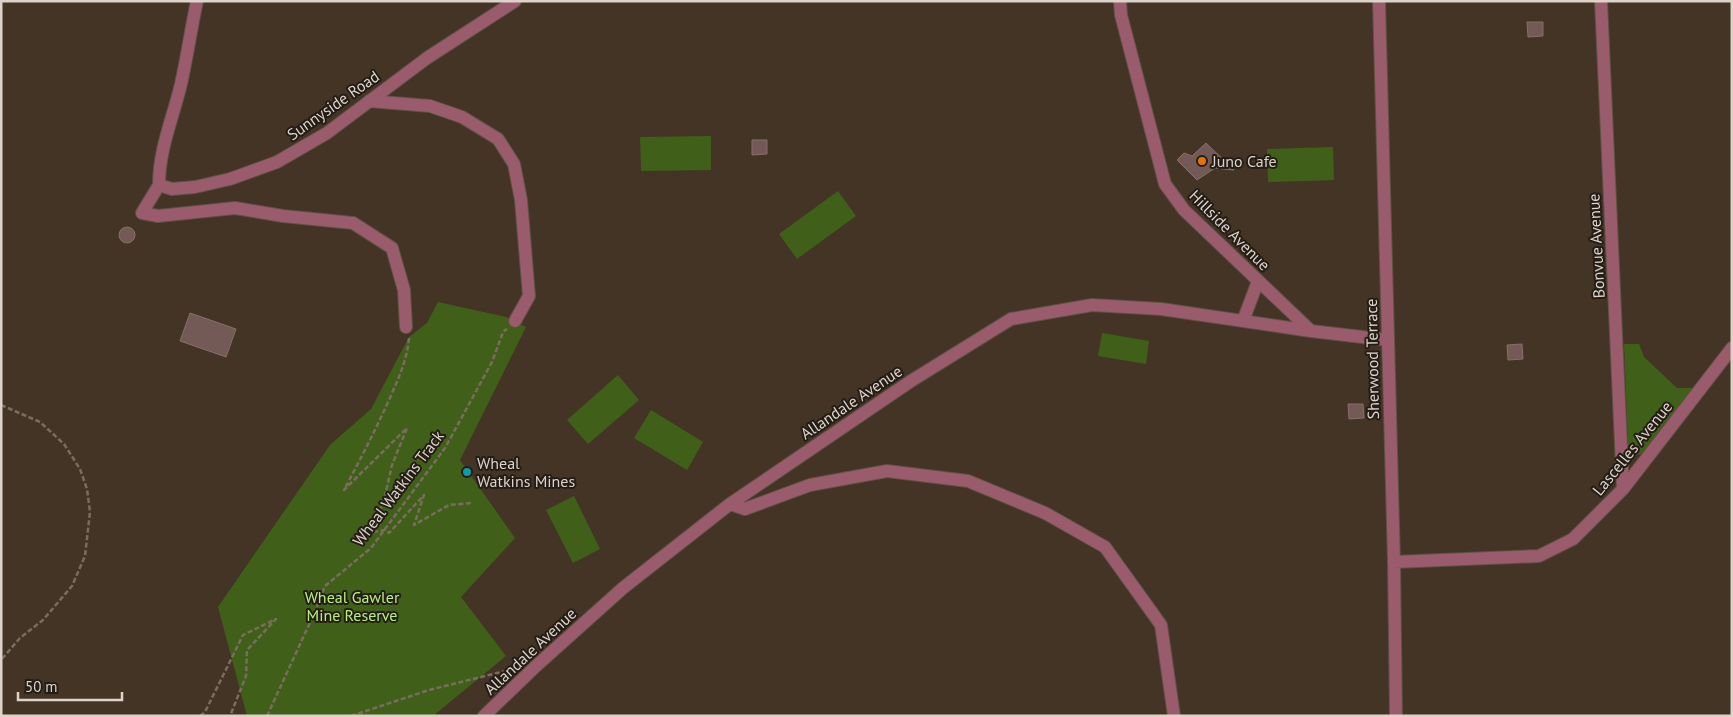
<svg xmlns="http://www.w3.org/2000/svg" width="1733" height="717" font-family="'PT Sans',sans-serif">
<style>
.green{fill:#406019}
.building{fill:#735a56;stroke:#886f6a}
.lines{fill:none;stroke-linecap:round;stroke-linejoin:round}
.minor-casing{stroke:#5f5143;stroke-width:14}
.path{stroke:#7a6d60;stroke-width:2.5;stroke-dasharray:5 2.5;stroke-linecap:butt}
.minor{stroke:#9a5b6d;stroke-width:12}
.food-dot{fill:#e8710a;stroke:#241d16;stroke-width:2}
.culture-dot{fill:#0f9aa8;stroke:#241d16;stroke-width:2}
.labels{text-anchor:middle;dominant-baseline:central;stroke-width:4;stroke-linejoin:round;paint-order:stroke}
.street-label{font-size:16px;fill:#ddd3ca;stroke:#241d16}
.poi-label{font-size:16px;fill:#ddd3ca;stroke:#241d16;text-anchor:start}
.park-label{font-size:16px;fill:#b7f17c;stroke:#241d16}
</style>
<rect width="100%" height="100%" fill="#433425"/>
<path class="green" d="M711,136v34l-70,1 -1,-34z
M1333,147l1,33 -66,2 -1,-33z
M838,191l18,25 -59,43 -18,-25z
M438,302l68,15 20,10 -66,133 55,78 -54,59 45,59 -73,60h-186l-29,-109 112,-162 41,-36 38,-72 18,-14z
M1102,333l47,8 -3,23 -48,-8z
M1624,344h15l5,13 33,31h18l-51,65 -7,2 -6,-3 -3,-7z
M618,375l21,25 -51,44 -21,-24z
M651,410l52,32 -16,28 -53,-32z
M574,496l26,53 -27,14 -27,-53z"/>
<path class="building" d="M1527,22h16v14l-15,1z
M752,140h15v14l-15,1z
M1206,143l28,27 -19,-2 -18,12 -20,-20 7,-7 8,3z
M119 235a8 8 0 1 1 16 0a8 8 0 1 1-16 0Z
M190,313l46,16 -10,28 -46,-16z
M1522,344l1,15 -15,1 -1,-15z
M1348,404h15l1,14 -15,1z"/>
<g class="lines">
<g class="minor-casing">
<path id="minor" d="M197,1c-6,28 -10,56 -16,83 -8,34 -22,65 -22,101l13,4 23,-2 35,-8 47,-17 50,-29 100,-75 88,-57
M1120,1l1,14 44,169 19,26 127,121 77,9
M1379,1l15,561 2,154
M1601,1l22,488
M369,101l61,5 32,11 36,22 16,25 7,36 8,96 -14,25
M159,185l-17,28 16,3 77,-8 48,8 70,7 39,25 12,42 2,37
M1243,321l15,-40
M730,504l15,5 65,-24 77,-14 81,10 77,32 60,34 56,78 13,91
M1394,562l145,-6 34,-17 50,-50 109,-141
M484,716l52,-50 87,-78 107,-84 181,-123 100,-62 81,-14 69,4 150,22"/>
</g>
<path class="path" d="M409,338c-2,23 -11,41 -20,62 -14,31 -29,60 -45,90l63,-62 -15,37 -9,40 -21,29 23,-4 4,3 35,-38 -10,30 35,-20 22,-2
M1,405l39,17 24,22 16,25 7,20 3,23 -5,44 -13,30 -29,34 -23,18 -19,22
M200,716l5,-4 38,-77 33,-16 -29,31 -1,26 -16,40
M267,716l46,-100 12,-30 46,-38 74,-100 47,-86 11,-30 4,-3
M351,716l78,-26 84,-21"/>
<use href="#minor" class="minor"/>
</g>
<circle class="food-dot" cx="1202" cy="161" r="5"/>
<circle class="culture-dot" cx="467" cy="472" r="5"/>
<g class="labels">
<g class="street-label">
<text transform="translate(333 105) rotate(-35)">Sunnyside Road</text>
<text transform="translate(1230 230) rotate(45)">Hillside Avenue</text>
<text transform="translate(1596 246) rotate(-93)">Bonvue Avenue</text>
<text transform="translate(1372 359) rotate(-91)">Sherwood Terrace</text>
<text transform="translate(851 402) rotate(-34)">Allandale Avenue</text>
<text transform="translate(1632 448) rotate(-51)">Lascelles Avenue</text>
<text transform="translate(398 488) rotate(-53)">Wheal Watkins Track</text>
<text transform="translate(530 651) rotate(-43)">Allandale Avenue</text>
</g>
<g class="poi-label">
<text x="1212" y="161">Juno Cafe</text>
<text x="477" y="463">Wheal<tspan x="477" dy="18">Watkins Mines</tspan></text>
</g>
<g class="park-label">
<text x="352" y="597">Wheal Gawler<tspan x="352" dy="18">Mine Reserve</tspan></text>
</g>
</g>
<rect width="1733" height="717" fill="none" stroke="#ddd3ca" stroke-width="5"/>
<path d="M18 692v8h104v-8" fill="none" stroke="#ddd3ca" stroke-width="2.5"/>
<text x="25" y="692" font-size="15" fill="#ddd3ca" stroke="#241d16" stroke-width="4" paint-order="stroke">50 m</text>
</svg>
